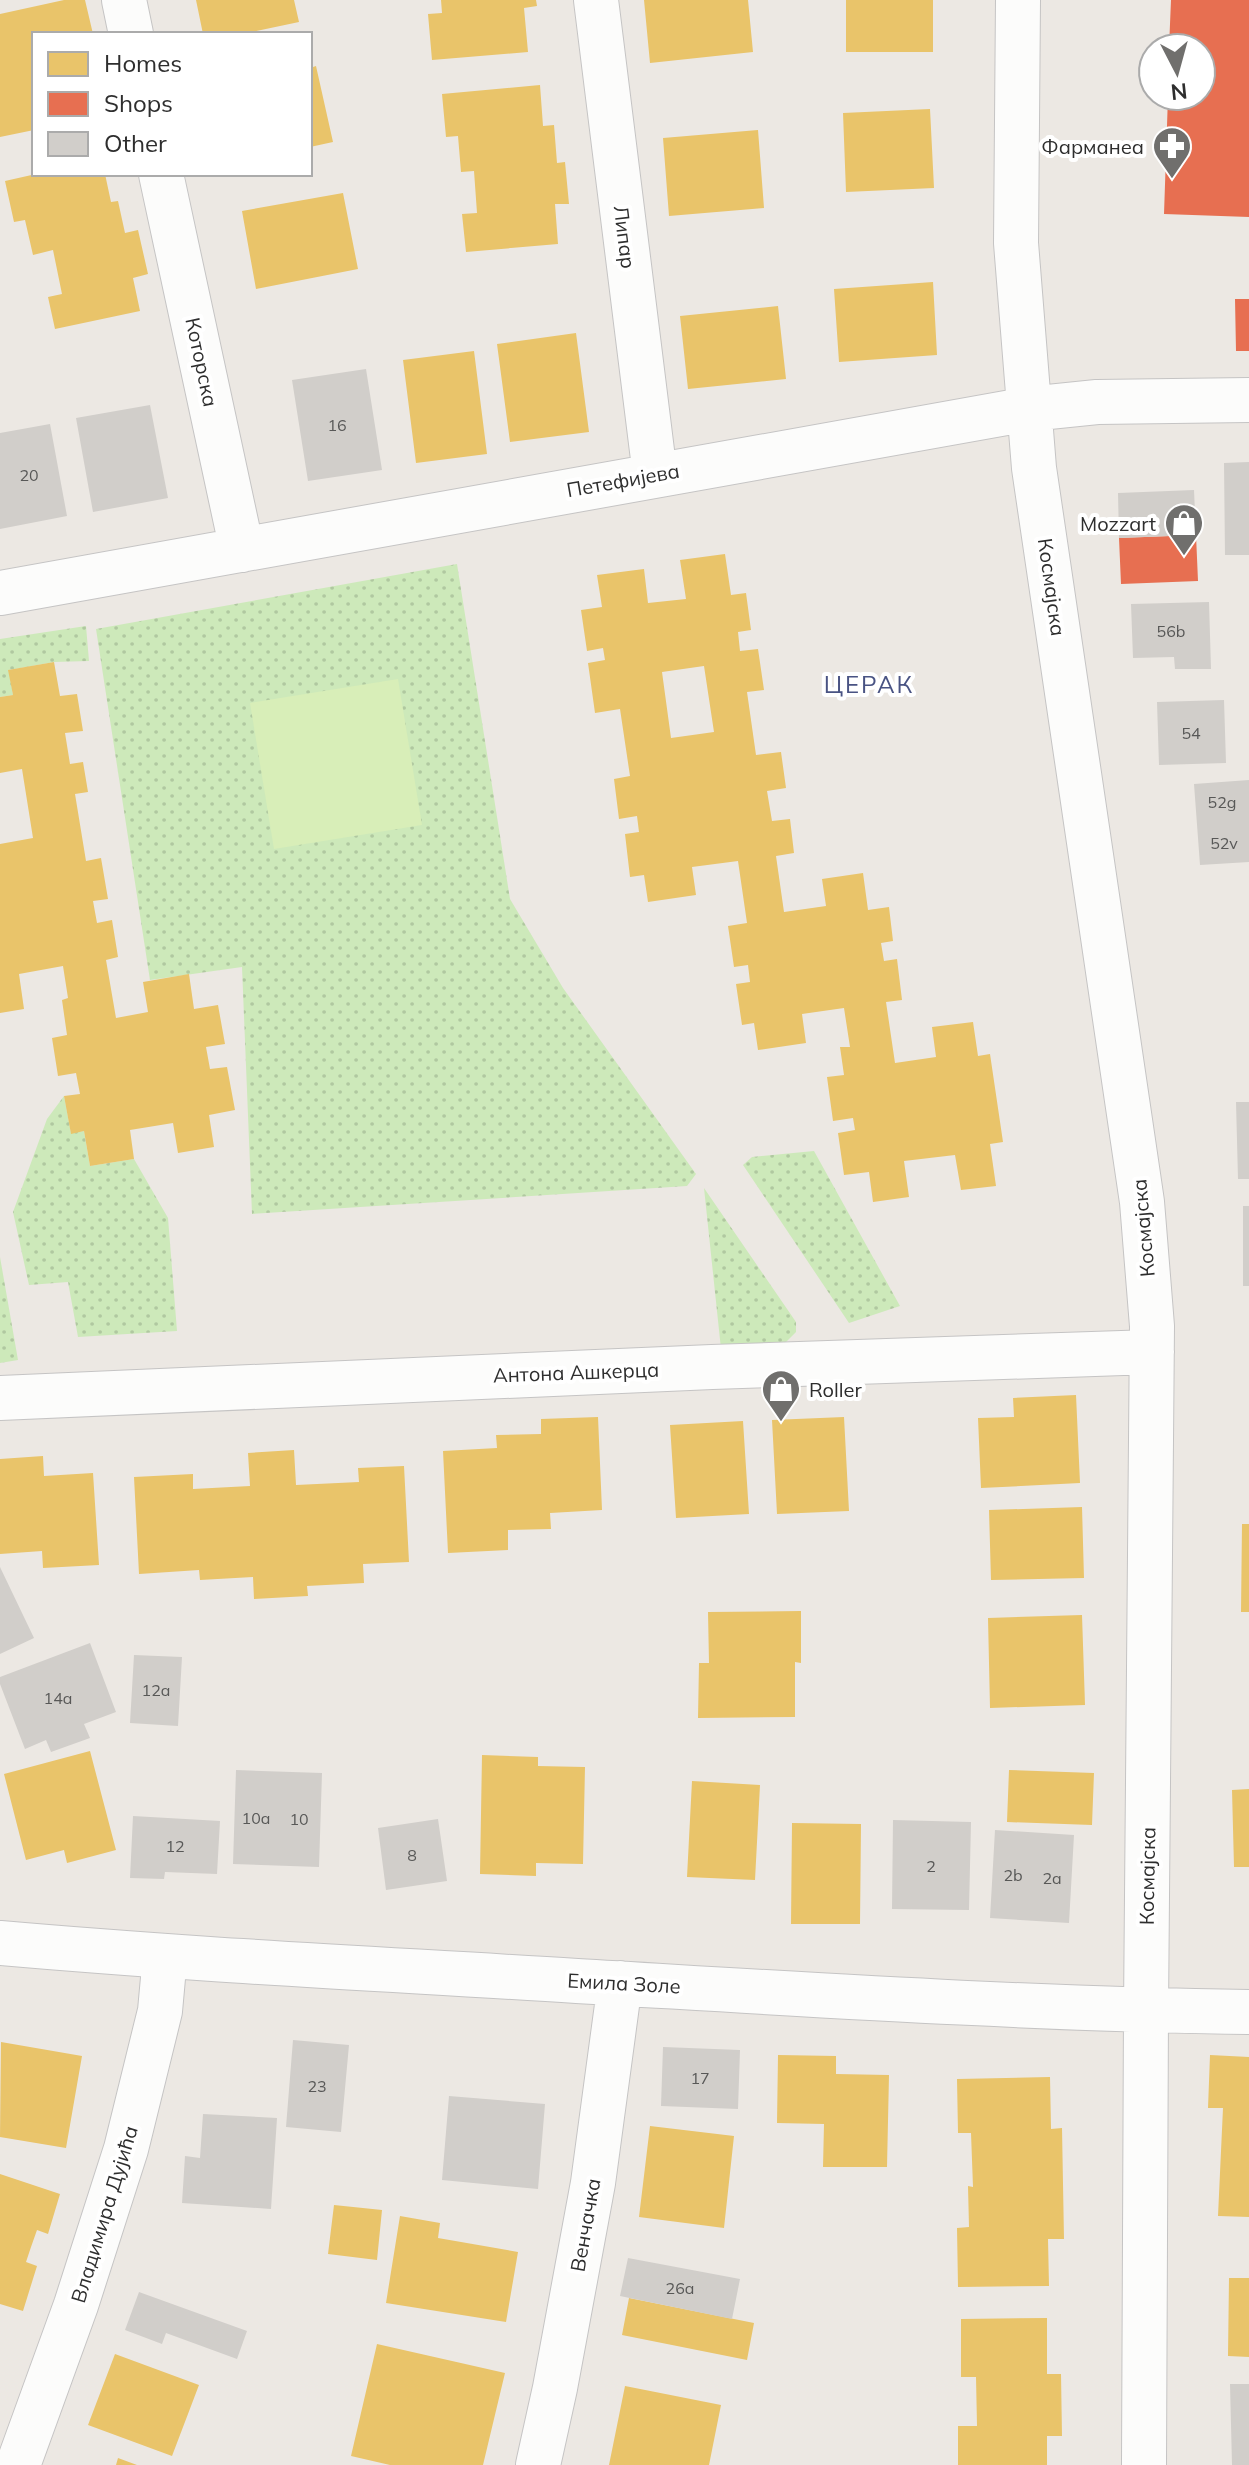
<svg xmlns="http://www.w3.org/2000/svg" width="1249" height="2465" font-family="Mulish,sans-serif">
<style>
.park{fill:url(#park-dots)}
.pitch{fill:#d8eeb8}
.homes{fill:#e9c46a;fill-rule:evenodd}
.shops{fill:#e76f51}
.building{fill:#d1ceca}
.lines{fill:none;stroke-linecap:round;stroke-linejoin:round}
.minor-casing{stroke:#c5c4c4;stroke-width:46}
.minor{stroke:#fcfcfb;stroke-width:44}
.labels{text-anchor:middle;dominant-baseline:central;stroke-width:8;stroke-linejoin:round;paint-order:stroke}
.number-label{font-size:16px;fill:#585857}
.poi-label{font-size:20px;fill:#2e2e2e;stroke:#fff;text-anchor:end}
.street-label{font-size:20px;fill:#2e2e2e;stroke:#fff}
.quarter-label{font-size:24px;letter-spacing:2px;fill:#495383;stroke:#fff}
</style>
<defs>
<pattern id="park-dots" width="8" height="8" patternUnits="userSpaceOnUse" patternTransform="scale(2)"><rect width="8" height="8" fill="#cde9ba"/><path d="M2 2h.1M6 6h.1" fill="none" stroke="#b0c8a0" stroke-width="1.8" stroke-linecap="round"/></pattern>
</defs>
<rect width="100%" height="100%" fill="#ece8e3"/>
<path class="park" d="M457,564l53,335 53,89 133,186 -9,12 -435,28 -10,-247 -92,13 -54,-351z
M86,626l3,35 -35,1 -45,8 4,25 -13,2v-58z
M64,1096l7,37 13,-2 6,35 44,-7 34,59 9,113 -99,6 -10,-55 -39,3 -16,-73 34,-93z
M814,1151l86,155 -51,17 -106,-158 9,-8z
M704,1188l92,134v10l-11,11 -64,6z
M0,1257l18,103 -18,3z"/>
<path class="pitch" d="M398,679l24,146 -148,24 -24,-146z"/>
<path class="homes" d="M64,0h21l8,34h-59v96l-34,7v-123z
M196,0h98l5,22 -57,12h-39z
M441,0h95l1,6 -13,2 4,44 -96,8 -4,-46 14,-1z
M644,0h104l5,52 -103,11z
M846,0h87v52h-87z
M316,66l17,76 -23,5v-79z
M540,85l3,41 11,-1 3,38 8,-1 4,42h-14l3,40 -92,8 -4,-38 15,-1 -3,-42 -13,1 -3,-36 -12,1 -4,-43z
M930,109l4,79 -88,4 -3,-79z
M758,130l6,78 -95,8 -6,-78z
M36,174h69l6,28 7,-1 7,32 13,-3 10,44 -15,4 7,33 -85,18 -7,-32 14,-3 -9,-44 -20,5 -8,-35 -11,2 -9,-41z
M343,193l15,76 -102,20 -14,-78z
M933,282l4,73 -98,7 -5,-73z
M778,306l8,73 -98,10 -8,-73z
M576,333l13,99 -79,10 -13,-98z
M474,351l13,103 -71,9 -13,-103z
M725,554l6,41 15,-2 5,37 -13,2 2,19 18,-2 6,41 -17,2 9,63 25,-3 5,36 -19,3 5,30 18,-2 4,34 -18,3 8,56 42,-6 -4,-27 41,-6 5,37 21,-3 4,34 -12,2 3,18 13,-2 5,41 -16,2 9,61 41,-6 -4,-30 41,-5 5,34 12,-2 13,88 -13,2 6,42 -35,4 -6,-35 -51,6 5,36 -36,5 -4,-30 -25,3 -6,-42 17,-3 -2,-12 -20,3 -6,-44 17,-2 -4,-28h10l-6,-39 -42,6 4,29 -48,7 -4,-27 -12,2 -6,-41 14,-2 -2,-17 -14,2 -6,-41 19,-3 -9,-62 -46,6 4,28 -48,7 -4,-27 -14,2 -5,-43 14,-2 -2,-16 -18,3 -5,-40 16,-3 -10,-67 -25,4 -7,-50 17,-3 -2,-12 -16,3 -6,-41 21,-3 -5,-32 47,-6 4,34 38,-4 -6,-39zM704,666l10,66 -43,6 -9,-66z
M54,662l6,34 17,-2 6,37 -18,2 5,31 13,-2 5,30 -13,2 11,67 15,-3 7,41 -15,2 4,22 15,-3 6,37 -12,3 10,58 32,-6 -5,-30 46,-8 5,35 24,-4 7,39 -19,3 4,22 17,-2 8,43 -26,5 5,32 -36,6 -5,-30 -43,7 4,29 -44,7 -6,-35 -13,3 -7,-38 16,-2 -4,-21 -18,3 -6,-38 15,-3 -5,-35 6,-2 -5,-32 -44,8 5,35 -24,4v-169l33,-6 -11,-69 -22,4v-76l13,-2 -5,-25z
M1076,1395l4,88 -99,5 -3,-70 36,-1 -1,-19z
M598,1417l4,93 -52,3 1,16 -43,1v20l-60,3 -5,-102 54,-3 -1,-13 45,-1v-15z
M844,1417l5,94 -72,3 -5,-94z
M743,1421l6,93 -73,4 -6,-93z
M294,1450l2,35 63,-3 -1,-14 46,-2 5,96 -46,2 1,19 -57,3 1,10 -54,3 -1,-22 -53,3 -1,-10 -60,4 -5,-97 59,-3v15l57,-3 -2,-33z
M43,1456l1,20 49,-3 6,92 -56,3 -1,-17 -42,3v-95z
M1082,1507l2,71 -93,2 -2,-70z
M1242,1524h7v88h-8z
M801,1611v52l-6,-1v55l-97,1 1,-55h10l-1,-51z
M1082,1615l3,90 -95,3 -2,-90z
M90,1751l26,99 -49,13 -3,-13 -38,10 -22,-86z
M482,1755l56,2v9l47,1 -2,97 -47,-1v13l-56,-2z
M1009,1770l85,3 -2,52 -85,-3z
M692,1781l68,4 -5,95 -68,-3z
M1249,1789v78h-15l-2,-77z
M792,1823l69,1 -1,100h-69z
M1,2042l81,14 -16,92 -66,-11z
M778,2055l58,1v18l53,1 -2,92h-64l1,-43 -47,-1z
M1210,2055l39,2v160l-31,-1 5,-108h-15z
M1050,2077l1,52 11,-1 2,111h-16l1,47 -91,1 -1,-59 12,-1 -1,-41 5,1 -2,-54h-13l-1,-54z
M650,2126l84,10 -10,92 -85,-11z
M0,2174l60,20 -12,40 -11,-4 -6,17 -5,15 11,4 -14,45 -23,-7z
M334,2205l48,5 -5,50 -49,-6z
M400,2216l40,7 -2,15 80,14 -12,70 -120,-19z
M1229,2278h20v79l-21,-1z
M629,2298l125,25 -7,37 -125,-25z
M1047,2318v56h14l1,62h-15v29h-89v-39h19l-1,-49h-15v-58z
M377,2344l128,29 -22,92h-93l-39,-9z
M115,2354l84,31 -27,71 -84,-31z
M625,2386l96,19 -12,60h-100z
M118,2458l19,7h-21z"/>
<path class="shops" d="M1171,0h78v217l-85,-3 4,-118h33v-48h-32z
M1235,299h14v52h-13z
M1196,535l2,46 -77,3 -2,-46z"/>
<path class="building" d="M366,369l16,101 -74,11 -16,-101z
M150,405l18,93 -75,14 -17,-94z
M50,424l17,92 -67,13v-96z
M1249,462v93h-24l-1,-92z
M1194,490l2,45 -77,3 -1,-45z
M1209,602l2,67h-36l-1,-12 -41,1 -2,-54z
M1224,700l2,63 -67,2 -2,-63z
M1249,780v82l-49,3 -6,-81z
M1236,1102h13v77h-11z
M1243,1206h6v80h-6z
M0,1567l34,71 -34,16z
M90,1643l26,69 -32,12 6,14 -39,14 -5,-12 -21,9 -25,-65v-7z
M134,1655l48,2 -4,69 -48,-3z
M236,1770l86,3 -3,94 -86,-3z
M133,1816l87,5 -3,53 -52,-2 -1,7 -34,-1z
M438,1819l9,62 -61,9 -8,-62z
M893,1820l78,2 -2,88 -77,-1z
M995,1830l79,5 -5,88 -79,-5z
M293,2040l56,5 -8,87 -55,-5z
M663,2047l77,3 -2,59 -77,-3z
M449,2096l96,8 -7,85 -96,-9z
M203,2114l74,4 -6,91 -89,-6 3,-47 15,2z
M628,2258l112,21 -8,40 -112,-23z
M139,2292l108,39 -10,28 -71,-26 -4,11 -37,-14z
M1230,2384h19v81h-17z"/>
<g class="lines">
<g class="minor-casing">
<path id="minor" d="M124,0l7,34
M596,0l59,475
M1018,0l-2,243 18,225 108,734 10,124 -6,684 -2,455
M161,174l81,376
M0,593l1029,-184 68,-7 152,-2
M0,1398l712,-31 440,-15
M0,1943c192,17 385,26 577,38 224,13 448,28 672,31
M18,2465l58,-160 50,-156 34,-138 5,-55
M538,2465l17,-77 38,-205 27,-200"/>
</g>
<use href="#minor" class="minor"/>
</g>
<defs>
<g id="pharmacy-pin" transform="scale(2)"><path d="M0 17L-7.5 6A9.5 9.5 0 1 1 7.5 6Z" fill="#706f6d" stroke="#fff"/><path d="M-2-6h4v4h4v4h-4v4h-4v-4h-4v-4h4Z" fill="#fff"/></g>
<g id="shop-pin" transform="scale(2)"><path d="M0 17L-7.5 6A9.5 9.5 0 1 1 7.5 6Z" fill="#706f6d" stroke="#fff"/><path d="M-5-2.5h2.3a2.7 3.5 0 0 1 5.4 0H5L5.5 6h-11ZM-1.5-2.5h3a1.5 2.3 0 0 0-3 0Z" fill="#fff"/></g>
</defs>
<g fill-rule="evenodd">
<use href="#pharmacy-pin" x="1172" y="146"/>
<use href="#shop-pin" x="1184" y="523"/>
<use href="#shop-pin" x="781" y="1389"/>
</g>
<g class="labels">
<g class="number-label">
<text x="337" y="425">16</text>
<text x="29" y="475">20</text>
<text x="1171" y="631">56b</text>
<text x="1191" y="733">54</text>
<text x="1222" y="802">52g</text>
<text x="1224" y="843">52v</text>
<text x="156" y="1690">12a</text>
<text x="58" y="1698">14a</text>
<text x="256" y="1818">10a</text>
<text x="299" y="1819">10</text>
<text x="175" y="1846">12</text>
<text x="412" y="1855">8</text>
<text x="931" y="1866">2</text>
<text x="1013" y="1875">2b</text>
<text x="1052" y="1878">2a</text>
<text x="700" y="2078">17</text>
<text x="317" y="2086">23</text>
<text x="680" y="2288">26a</text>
</g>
<g class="poi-label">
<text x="1144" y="146">Фарманеа</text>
<text x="1156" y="523">Mozzart</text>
<text x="809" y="1389" text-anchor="start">Roller</text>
</g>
<g class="street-label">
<text transform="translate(625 237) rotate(83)">Липар</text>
<text transform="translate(202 362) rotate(78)">Которска</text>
<text transform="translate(623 480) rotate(-10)">Петефијева</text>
<text transform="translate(1052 587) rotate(82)">Космајска</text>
<text transform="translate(1143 1228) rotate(-95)">Космајска</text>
<text transform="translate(576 1372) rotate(-2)">Антона Ашкерца</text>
<text transform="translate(1147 1876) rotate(-89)">Космајска</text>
<text transform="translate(624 1983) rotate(3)">Емила Золе</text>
<text transform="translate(104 2214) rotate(-73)">Владимира Дујића</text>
<text transform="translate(585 2225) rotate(-80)">Венчачка</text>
</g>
<g class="quarter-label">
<text x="869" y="684">ЦЕРАК</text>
</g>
</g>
<rect x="32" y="32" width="280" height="144" fill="#ffffff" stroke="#ababab" stroke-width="2"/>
<rect x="48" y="52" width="40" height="24" fill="#e9c46a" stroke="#ababab" stroke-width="2"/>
<text x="104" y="72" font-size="24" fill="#2e2e2e">Homes</text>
<rect x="48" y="92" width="40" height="24" fill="#e76f51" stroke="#ababab" stroke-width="2"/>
<text x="104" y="112" font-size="24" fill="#2e2e2e">Shops</text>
<rect x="48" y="132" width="40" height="24" fill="#d1ceca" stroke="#ababab" stroke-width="2"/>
<text x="104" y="152" font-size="24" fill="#2e2e2e">Other</text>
<g transform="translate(1177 72) rotate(174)"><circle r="38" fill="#ffffff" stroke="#ababab" stroke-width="2"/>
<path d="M0-6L14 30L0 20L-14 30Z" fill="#706f6d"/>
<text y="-12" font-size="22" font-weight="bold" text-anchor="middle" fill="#2e2e2e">N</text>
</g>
</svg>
